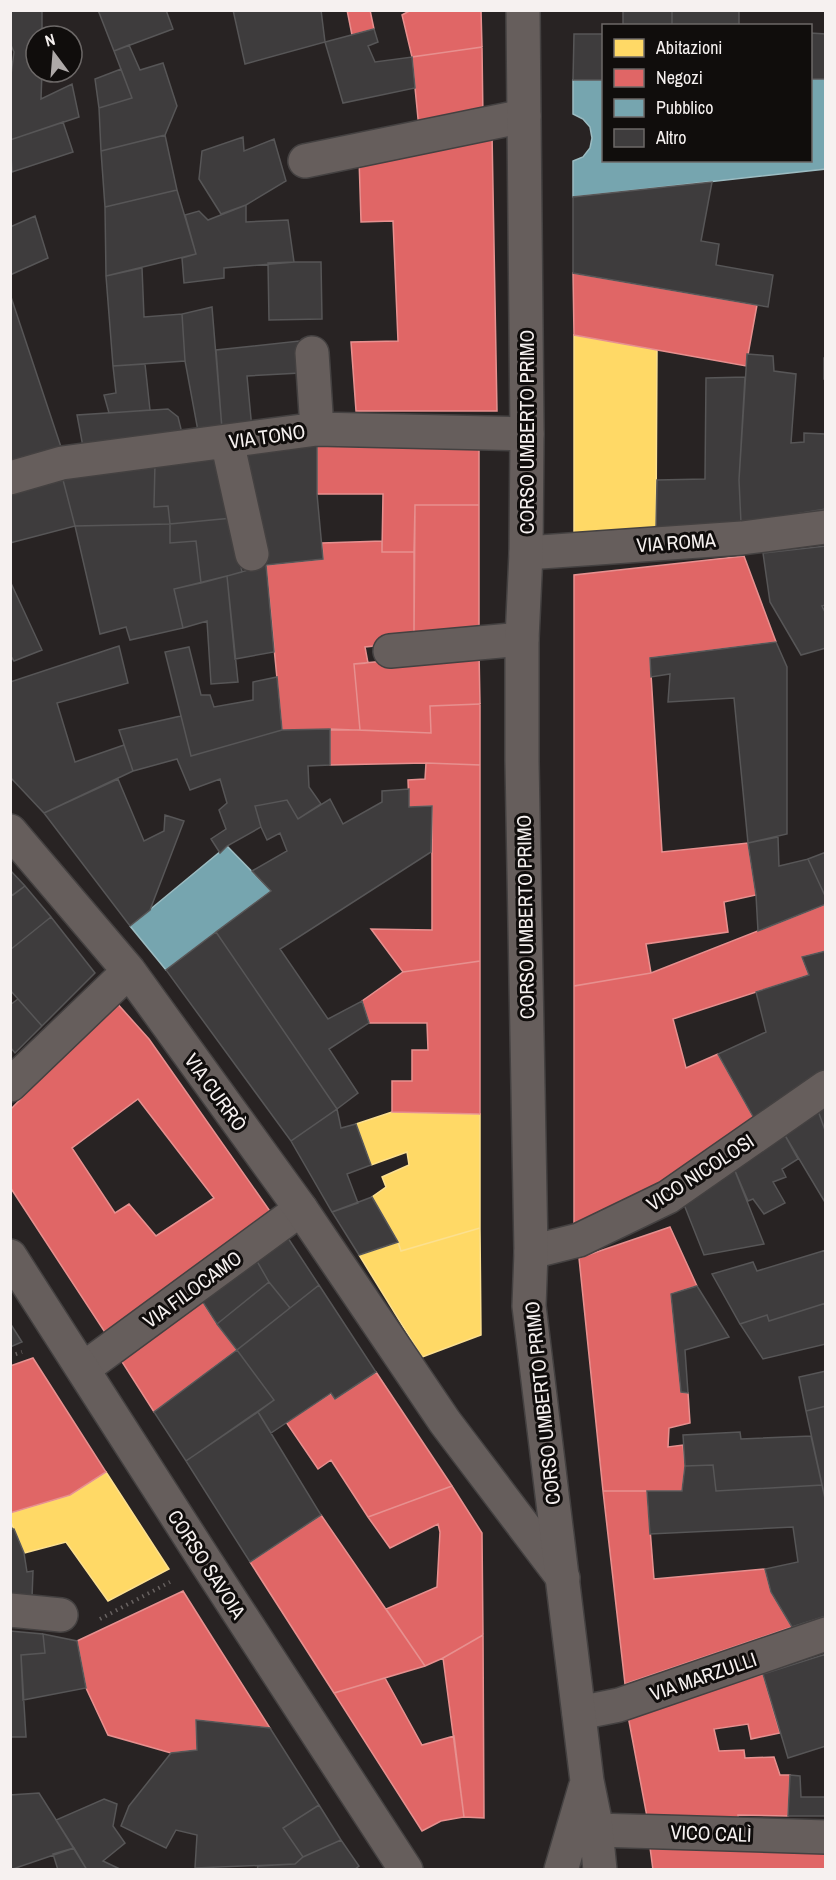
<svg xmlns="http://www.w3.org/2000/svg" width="836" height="1880" font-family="'Archivo Narrow',sans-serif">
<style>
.homes{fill:#ffd966;stroke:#fce08f;stroke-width:1.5}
.shops{fill:#e06666;stroke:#e7908f;stroke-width:1.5;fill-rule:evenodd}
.public{fill:#76a5af;stroke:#9cbcc2;stroke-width:1.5}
.building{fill:#3e3c3d;stroke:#575657;stroke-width:1.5}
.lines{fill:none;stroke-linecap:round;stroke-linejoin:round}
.pedestrian-casing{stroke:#444141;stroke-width:36}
.minor-casing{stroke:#444141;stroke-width:36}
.tertiary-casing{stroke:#444141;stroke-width:36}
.path{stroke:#686261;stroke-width:4;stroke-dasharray:1.5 4.5;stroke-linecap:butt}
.pedestrian{stroke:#665e5c;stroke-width:33}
.minor{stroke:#665e5c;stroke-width:33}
.tertiary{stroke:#665e5c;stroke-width:33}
.labels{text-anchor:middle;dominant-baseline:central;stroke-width:6;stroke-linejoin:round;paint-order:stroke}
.street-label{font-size:20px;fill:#f6f1f0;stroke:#100d0c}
</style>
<rect width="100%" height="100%" fill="#282323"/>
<path class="homes" d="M574,335l83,14 -1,179 -82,5z
M392,1112l88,2v114l-79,23 -3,-9 -26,-45 14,-10 -4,-10 27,-12 -2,-13 -36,13 -15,-41z
M480,1228l1,107 -59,22 -63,-102 39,-13 3,9z
M106,1472l63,97 -61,32 -42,-59 -42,11 -14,-33v-7l60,-18z"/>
<path class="shops" d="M347,10h23l4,19 -22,6z
M411,10h70l1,37 -70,10 -10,-42z
M482,47l1,72 -64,10 -7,-72z
M492,133l5,278h-141l-5,-69 47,-1 -5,-120 -32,1 -2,-64z
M573,273l184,32 -11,61 -172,-31z
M317,443l162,2v60h-64l-1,47h-32l1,-58h-66z
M415,505h64v129l-65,8z
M382,541v11h32v90l-49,5 3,16 -14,1 6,66h-78l-16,-165 57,-6 -1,-16z
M744,556l32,86 -126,16 12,194 86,-9 8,52 -32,7 4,30 -82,12 5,29 -77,13v-411z
M479,652l1,52 -50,2 1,27 -71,-3 -6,-66z
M480,704v61l-54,-2 -96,2v-36l101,4 -1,-27z
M426,763l54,2v196l-77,11 -32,-43 61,1v-124l-23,1 -1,-27 17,-1z
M826,904v47l-24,6 7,18 -136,44 13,49 32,-14 37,66 -110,76 -64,28h-7v-238l77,-13z
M480,961v153l-88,-2v-31h20v-31h16l-1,-27h-58l-7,-22 41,-29z
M115,1001l34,38 123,175 -164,123 -98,-150v-77zM138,1099l76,99 -58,38 -27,-32 -14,9 -43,-65z
M670,1227l27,59 -26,8 10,98 7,1 2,30 -21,5 -1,19 15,-2 2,21 -3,25h-79l-24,-233z
M199,1296l18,28 20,26 -83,62 -37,-58z
M33,1358l73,114 -36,23 -60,18v-147z
M376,1372l76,114 -84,31 -37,-57 -13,9 -32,-47 45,-29 4,6z
M452,1486l30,47 1,102 -40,23 -18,8 -39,-57 51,-22 3,-55 -2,-8 -48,24 -22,-31z
M603,1491h44l7,88 111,-10 6,23 21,35 -167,57z
M321,1515l84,122 20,29 -91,27 -84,-131z
M183,1591l29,46 58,91 -74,-8 1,30 -26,3 -63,-18 -22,-47 -9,-47z
M483,1635l1,183 -20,-1 -21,-159z
M763,1674l17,59 -29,6 -3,-15 -34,5 5,22 25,-1 1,8 29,-1 6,18h10l-2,41 -50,-1v8l-90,-1 -20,-106z
M385,1678l37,67 32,-9 10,81 -23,4 -19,10 -88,-138z
M649,1840l177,8v22h-173z"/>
<path class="public" d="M810,79h16v90l-253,28v-36l10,-4 7,-9 2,-10 -2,-11 -7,-8 -10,-5v-34h31v80h206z
M227,846l44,45 -105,79 -36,-44z"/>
<path class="building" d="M10,10h32v26h-6v36h6l-1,27 31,-15 7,33 -69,23v-58l4,-30 -4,-9z
M98,10h68l7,19 -59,22z
M233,10h88l4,32 -80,22z
M623,10h49v16h-49z
M672,10h67v16h-67z
M374,29l4,13 -10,4 7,16 37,-5 3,31 -72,15 -18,-61z
M810,33l16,1v45h-16z
M574,34h30v46h-31z
M129,45l11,25 23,-7 14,43 -12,29 -64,16 -2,-43 33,-10 -18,-47z
M121,69l11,29 -33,10 -4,-29z
M63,122l10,30 -61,20 -2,-32z
M165,135l12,55 -72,17 -4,-56z
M243,137l1,14 30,-12 12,42 -40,24 -25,9 -22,-35 3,-28z
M712,182l-11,59 18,3 -3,21 57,10 -5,32 -195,-34v-76z
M177,190l19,64 -90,22 -1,-69z
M246,205v17l42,-2 6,42 -70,6v10l-40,5 -2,-25 14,-4 -11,-39 14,-4 9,9z
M35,216l13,42 -38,17v-48z
M294,262h27l1,57 -53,1 -1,-57z
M142,268l2,49 38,-3 3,47 -72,5 -7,-90z
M10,294l52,156 -52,11z
M212,307l10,122 -24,2 -13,-70 -3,-47z
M299,341l1,32 -53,3 5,53h-30l-6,-79z
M747,354l26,2 1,15 22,3 -5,69 13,-1v-9l21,1 1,75 -85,14 -2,-43z
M824,358h2v21h-2z
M145,364l5,46 -41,3 -5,-18 12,-2 -3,-27z
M745,377l-6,103 2,43 -85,5 1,-48 48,-1 1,-101z
M168,409l10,8 4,16 -99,14 -6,-32z
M317,443v51l6,65 -57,6 -28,-112z
M219,456l13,62 -62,6 -2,-18 -14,1 1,-44z
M155,463l-1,44 14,-1 2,18 -95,2 -13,-50z
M62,476l13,50 -65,17v-50z
M232,518l10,54 -41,11 -5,-42 -26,2v-19z
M170,524v19l26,-2 5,42 -27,6 9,39 -53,12 -4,-13 -26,7 -25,-108z
M826,546v59l-4,1 4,8v34l-25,7 -31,-53 -7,-49z
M266,565l8,87 -39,7 -8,-83z
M227,576l11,106 -27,2 -4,-63 -24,7 -9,-39z
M10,581l32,69 -28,11 -4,-6z
M776,642l11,25v167l-39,9 -14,-145 -66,4 2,-28 -19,3 -1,-19z
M119,646l9,37 -71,20 18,59 49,-17 9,26 -89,42 -34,-36v-95z
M189,647l12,48h9l4,12 39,-7v-18l24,-5 5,53 -91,26 -26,-104z
M181,716l10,40 91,-26 48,-1v36l-22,1 1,21 12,17 -23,15 -11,-19 -32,6 6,21 -34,19 -7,7 -9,-14 15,-10 -7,-19 8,-7 -7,-24 -30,11 -13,-31 -44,12 -14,-41z
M118,779l26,62 20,-10 1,-16 19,6 -34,89 -20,16 -86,-113z
M409,789v18l23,-1 -1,46 -151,97 48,70 34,-18 7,22 -40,26 29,44 -21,16 -121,-177 55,-41 -19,-20 35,-20 -7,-18 -13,7 -6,-13 -6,-21 32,-6 11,19 32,-20 13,25 39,-22v-11z
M778,837l1,29 29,-7 18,39v6l-68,27 -2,-36 -8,-52z
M826,852v46l-18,-39z
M10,870l15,16 -12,9 -3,-2z
M25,886l26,31 -41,33v-53z
M51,917l44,56 -53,53 -32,-36v-40z
M216,932l121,177 -46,32 -125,-171z
M826,951v121l-71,48 -37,-66 48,-22 -10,-40 53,-17 -7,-18z
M18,999l24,27 -27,27 -5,-6v-42z
M826,1102v31l-9,-25z
M817,1108l9,25v71l-43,-72z
M337,1109l4,19 15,-4 15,41 -24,9 11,29 -26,9 -41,-71z
M783,1132l15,27 -16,10 4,8 -13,5 12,21 -21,11 -11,-15 -5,2 -15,-35z
M733,1166l31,78 -60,11 -21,-53z
M372,1197l26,45 -39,13 -27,-43z
M286,1235l33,50 -29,23 -21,-26 -15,-26z
M826,1250v53l-57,18 -2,-6 -27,9 -28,-50 41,-12 4,9z
M254,1256l15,26 -52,42 -18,-28z
M269,1282l21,26 -53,42 -20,-26z
M319,1285l57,87 -41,27 -4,-6 -60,40 -13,-21 16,-12 -37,-50z
M697,1286l32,51 -44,13 3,43 -7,-1 -10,-98z
M826,1303v41l-63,15 -23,-35 27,-9 2,6z
M10,1323l12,19 -12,5z
M237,1350l37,50 -88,61 -32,-49z
M826,1371v35l-20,5 -7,-34z
M826,1406v97l-20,-92z
M258,1412l63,103 -71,47 -64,-101z
M740,1432l1,7 70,-3 11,49 -106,6 -3,-26 -28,1 -2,-31z
M713,1465l3,26 106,-6 4,18v113l-34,11 -21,-35 -6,-23 33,-7 -5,-35 -143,7 -3,-43h35l3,-25z
M10,1529h4l10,24 3,19 6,-1 -1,27 -22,-3z
M10,1631l33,3 2,19 -24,2 5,82h-16z
M43,1634l34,7 9,47 -63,12 -2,-45 24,-2z
M826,1654v92l-38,12 -25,-84z
M196,1720l74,8 49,77 -36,23 20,29 -8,7 -100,4 2,-33 -21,-5 -10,18 -45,-22 8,-20 42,-53 26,-3z
M790,1775l10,1 1,21h25v19h-38z
M39,1793l35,55 -64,22v-75z
M104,1799l13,5 -4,22 12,17 -22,18 19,9h-35l-31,-50z
M319,1805l22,35 -38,17 -20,-29z
M341,1840l18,26 -5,4h-97l1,-4 37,-2 8,-7z
M74,1848l13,22h-29l-5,-16z"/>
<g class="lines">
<g class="pedestrian-casing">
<path id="pedestrian" d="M305,161l219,-45
M312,353l5,76
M227,441l25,113
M10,478l52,-15 255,-34 210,5
M390,651l132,-12
M531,1252l48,-12 89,-43 158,-110
M83,1369l218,-160
M10,1610l51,5
M596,1830l230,7"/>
</g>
<g class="minor-casing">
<path id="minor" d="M526,553l216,-15 84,-11
M10,831l119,140 172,238 144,213 118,156
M10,1085l119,-114
M579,1713l40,-8 207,-71"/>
</g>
<g class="tertiary-casing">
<path id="tertiary" d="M523,10l4,424 -1,119 -4,86v122l9,491 -2,54 58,475 8,39 5,50
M10,1256l196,306 200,308
M561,1870l24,-82"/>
</g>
<path class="path" d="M10,1356l12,-4
M100,1619l70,-37"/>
<use href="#pedestrian" class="pedestrian"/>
<use href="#minor" class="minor"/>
<use href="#tertiary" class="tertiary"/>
</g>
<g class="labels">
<g class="street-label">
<text transform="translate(526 432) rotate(-90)">CORSO UMBERTO PRIMO</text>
<text transform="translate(267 436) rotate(-8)">VIA TONO</text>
<text transform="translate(676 542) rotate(-4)">VIA ROMA</text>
<text transform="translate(525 917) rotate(-91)">CORSO UMBERTO PRIMO</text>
<text transform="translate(216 1092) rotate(54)">VIA CURRÒ</text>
<text transform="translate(700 1172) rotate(-33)">VICO NICOLOSI</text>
<text transform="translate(192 1289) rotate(-36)">VIA FILOCAMO</text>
<text transform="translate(542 1403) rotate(-96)">CORSO UMBERTO PRIMO</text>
<text transform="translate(207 1564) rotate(57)">CORSO SAVOIA</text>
<text transform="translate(703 1676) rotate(-19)">VIA MARZULLI</text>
<text transform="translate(711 1833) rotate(2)">VICO CALÌ</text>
</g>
</g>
<rect width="836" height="1880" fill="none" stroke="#f6f1f0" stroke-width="24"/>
<rect x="602" y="24" width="210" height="138" fill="#100d0c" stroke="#6c6867" stroke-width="1.5"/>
<rect x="614" y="39" width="30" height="18" fill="#ffd966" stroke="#6c6867" stroke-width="1.5"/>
<text x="656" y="54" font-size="18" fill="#f6f1f0">Abitazioni</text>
<rect x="614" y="69" width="30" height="18" fill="#e06666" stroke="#6c6867" stroke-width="1.5"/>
<text x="656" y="84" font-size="18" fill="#f6f1f0">Negozi</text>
<rect x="614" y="99" width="30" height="18" fill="#76a5af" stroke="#6c6867" stroke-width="1.5"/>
<text x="656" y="114" font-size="18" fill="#f6f1f0">Pubblico</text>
<rect x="614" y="129" width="30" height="18" fill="#3e3c3d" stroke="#6c6867" stroke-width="1.5"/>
<text x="656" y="144" font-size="18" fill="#f6f1f0">Altro</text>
<g transform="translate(54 54) rotate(344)"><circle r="28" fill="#100d0c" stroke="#6c6867" stroke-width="1.5"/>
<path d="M0-4.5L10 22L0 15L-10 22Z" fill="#aea9a8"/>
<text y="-9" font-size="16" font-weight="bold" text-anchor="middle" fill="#f6f1f0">N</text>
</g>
</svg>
